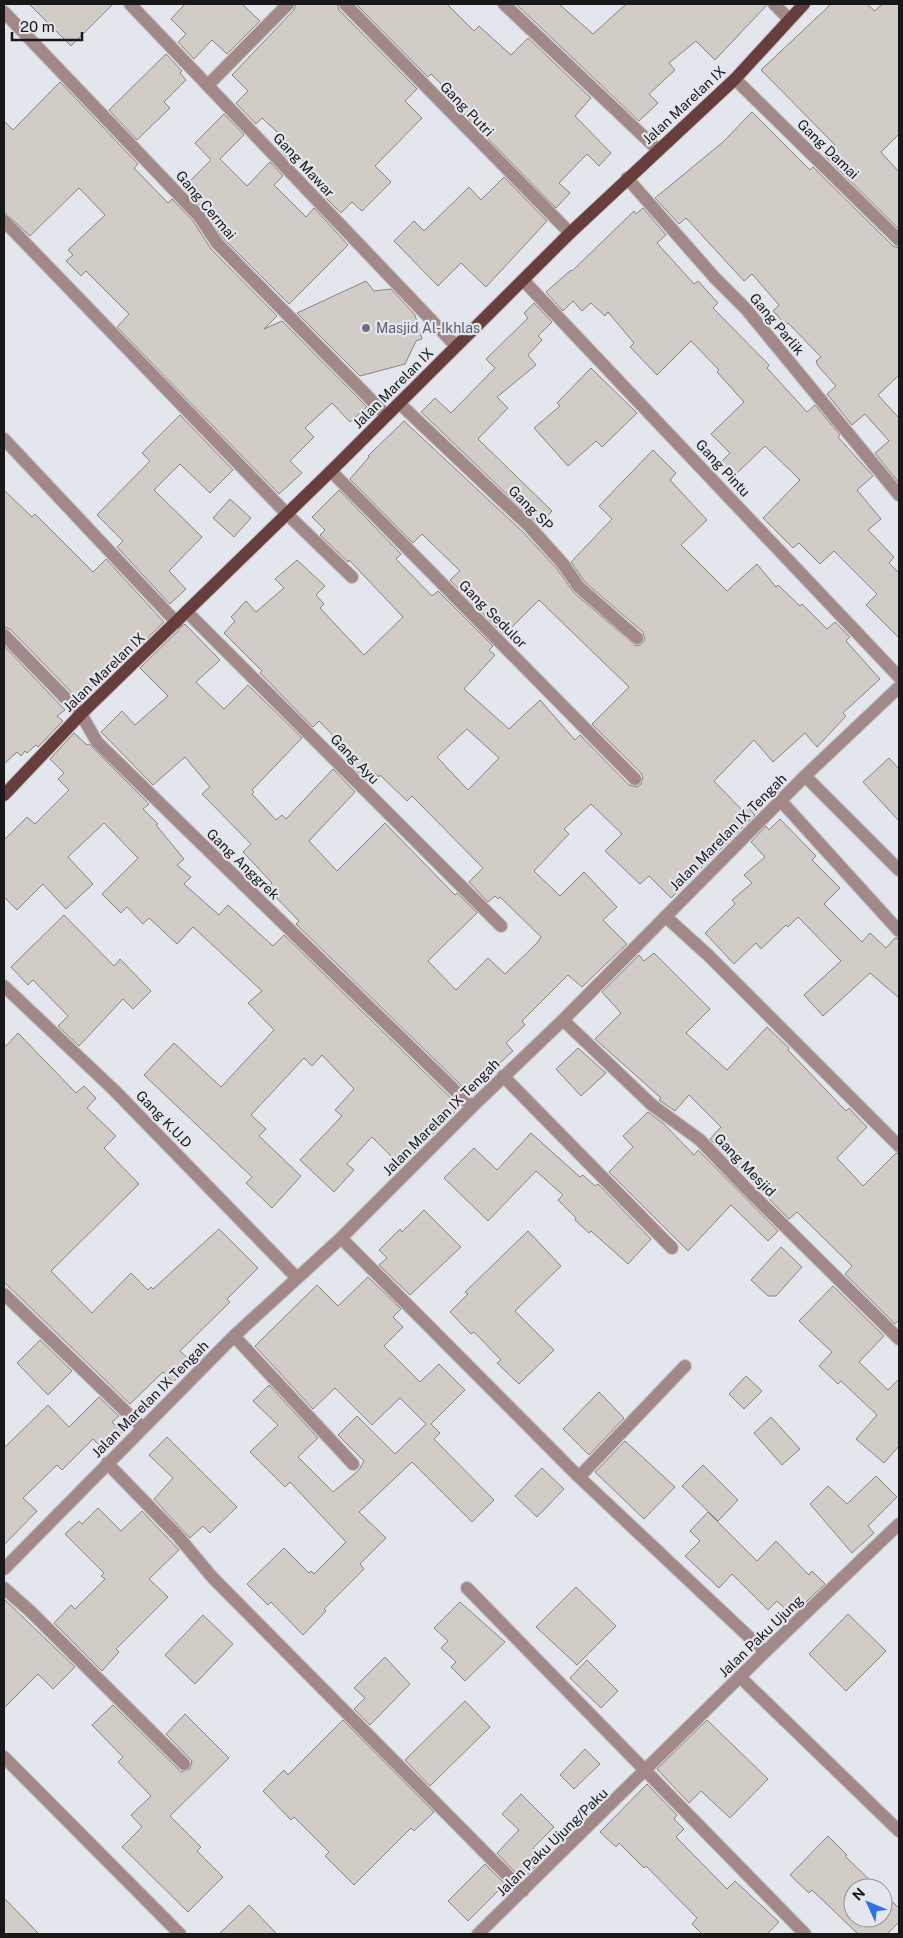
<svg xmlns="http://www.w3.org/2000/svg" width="903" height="1938" font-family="'Public Sans',sans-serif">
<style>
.building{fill:#d1ccc6;stroke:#88847e;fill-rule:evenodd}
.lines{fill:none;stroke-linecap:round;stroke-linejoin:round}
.minor-casing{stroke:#bfc1c7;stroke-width:14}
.major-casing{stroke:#bfc1c7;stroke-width:14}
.minor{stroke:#a28987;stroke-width:12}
.major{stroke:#673e3c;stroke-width:12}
.worship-dot{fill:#6b7280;stroke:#e4e6ed;stroke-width:2}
.labels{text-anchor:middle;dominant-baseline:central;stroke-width:4.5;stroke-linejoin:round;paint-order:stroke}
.street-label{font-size:14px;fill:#18181b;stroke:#e4e6ed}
.worship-label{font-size:14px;fill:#5b616d;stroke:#e4e6ed;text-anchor:start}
</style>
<rect width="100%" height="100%" fill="#e4e6ed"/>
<path class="building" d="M29,4h84l-42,42z
M185,4h57l18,17 -33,33 -15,-14 -18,19 -16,-17 8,-8 -15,-15z
M296,4h41l2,6 78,79 -12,12 17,17 -47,48 16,16 -29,29 -10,-9 -11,11 -16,-16 6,-6 -31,-33 -6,6 -13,-13 8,-8 -27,-25 -6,6 -20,-21 12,-12 -16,-16 62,-65z
M356,4h91l27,27 5,-5 32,29 17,-17 63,60 -16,18 36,37 -12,13 -12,-12 -28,29 11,10 -14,15 -94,-96 4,-4 -35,-34 -3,3z
M516,4h43l34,30 33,-30h140v2l-51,54 -19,-19 -27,22 6,7 -26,24 9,9 -19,18z
M831,4h36l8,7 7,-7h17v130l-18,18 18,20v57l-75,-74 11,-10 -74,-75z
M166,54l16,17 -2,2 6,7 -22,22 6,6 -33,32 -28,-30z
M60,82l78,82 -4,4 34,35 4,-4 21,22 18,28 66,67 -13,13 18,-8 85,86 -17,15 -18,-19 -27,25 9,9 -24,24 12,12 -23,21 -162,-167 12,-13 -43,-43 -5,5 -15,-15 7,-6 -5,-5 37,-35 -26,-27 -49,48 -26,-24v-91l9,9z
M752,112l58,58 3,-3 80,79 6,2v127l-21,20 21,23v65l-24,-30 14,-12 -24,-27 -13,11 -25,-31 9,-8 -18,-20 -2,-5 5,-4 -33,-34 -2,2 -13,-14 6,-6 -27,-31 -8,7 -58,-63 -7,6 -24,-26 68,-56z
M224,114l20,21 -24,24 27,27 23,-24 13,14 -9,9 32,32 8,-9 34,37 -59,59 -66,-66 -18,-27 -22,-23 28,-28 -16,-17z
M504,177l43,44 -61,66 -25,-24 -23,23 -44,-45 20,-20 10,10 45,-44 12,13z
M643,208l23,27 -9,8 37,41 4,-3 20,22 -5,5 56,57 -2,3 40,44 8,-7 25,30 -2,2 35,39 -16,14 24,29 -13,11 26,27 -5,6 10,10v65l-33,-33 11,-11 -43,-43 -14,13 -21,-21 -6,5 -30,-30 37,-38 -35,-34 -31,30 -13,-14 9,-9 -19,-19 33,-32 -27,-30 2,-2 -28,-29 -34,34 -27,-28 4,-4 -26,-31 -3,4 -14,-13 -9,8 -9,-10 -10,10 -17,-19 25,-22 1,1 62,-60 2,3z
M366,281l8,10 17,-2 24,26 7,24 -6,2 -11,23 -45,12 -63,-63z
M534,303l18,19 -14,14 4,4 -14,15 8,10 -39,32 11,11 -30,31 74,72 -13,14 -118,-113 14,-14 16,15 44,-45 -9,-9 42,-41 -4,-5z
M591,368l46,45 -35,34 -6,-6 -28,25 -34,-38 26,-22 -3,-3z
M180,415l53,55 -23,23 -30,-29 -26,26 48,47 -33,34 17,18 -16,15 -53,-57 6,-6 -26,-26 53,-54 -8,-8z
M404,421l119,111 34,37 17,24 62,53 4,-1 5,-5 -2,-8 -58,-50 -14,-20 41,-43 -13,-13 54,-56 23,23 -6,7 37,40 -26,25 46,46 30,-27 19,23 2,-2 22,21 2,-2 25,25 8,-7 15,15 -4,4 34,38 -37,34 3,3 -29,31 -12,-14 -32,29 -19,-22 -40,41 29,30 4,-5 8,9 -84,83 -22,-22 -9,8 -35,-33 17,-17 -31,-30 -27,25 5,5 -35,37 26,25 24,-24 33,35 -14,13 24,24 -45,43 -14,-12 -46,46 3,4 -19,18 7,8 -45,41 -172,-168 3,-3 -32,-33 5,-5 -29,-31 8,-8 -49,-50 8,-7 -25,-30 -32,28 -52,-53 21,-21 13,14 33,-29 -28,-28 45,-44 35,36 -24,22 28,27 24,-24 54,53 -50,52 2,2 -2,2 24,26 6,-5 4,4 47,-50 22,23 -46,49 28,30 48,-48 70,72 2,-2 20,20 -49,48 28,29 32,-32 17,16 32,-31 4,-6 -41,-40 -2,2 -3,-3 -7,6 -19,-20 14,-14 -71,-72 -5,5 -27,-26 -1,2 -5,-5 -8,8 -22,-23 5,-5 -30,-31 -6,6 -53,-54 2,-2 -38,-38 11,-12 -4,-4 15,-16 10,11 28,-24 -9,-9 22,-19 28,26 -9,9 8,9 -4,4 44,47 39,-38 -54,-57 -1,2 -28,-27 5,-5 -13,-13 27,-27 62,64 -5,5 36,37 6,-5 55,55 -4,4 6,5 -31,34 45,40 31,-29 35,40 5,-5 49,50 8,2 4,-3 2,-7 -2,-4 -49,-49 37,-37 -90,-87 -35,35 -54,-55 10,-9 -38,-37 -9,9 -63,-64 19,-22 -1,-1zM467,729l32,29 -31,32 -31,-33z
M4,490l28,27 3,-3 58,58 13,-13 58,63 -36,35 -5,-5 -26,25 1,2 -2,5 -18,15 -68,-70 -6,-2z
M230,499l21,19 -17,19 -21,-19z
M4,646l61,64 -8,6 6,5 -25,26 -2,-2 -9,8 -2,-2 -4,5 -4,-4 -13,12z
M74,733l13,12 2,-1 60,60 -6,5 15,15 -2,1 28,34 -7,6 14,12 -7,7 35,31 9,-10 45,41 11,-11 176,172 -59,59 -29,-29 -25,27 7,6 -20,22 -34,-32 42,-44 -7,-6 19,-21 -32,-34 -10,11 -8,-8 -53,57 15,14 -7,7 42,40 -29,32 -26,-25 6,-6 -108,-102 30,-32 47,44 53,-57 -26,-27 14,-12 -69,-64 -16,17 -28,-26 -6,6 -16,-17 -6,6 -19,-19 36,-36 -34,-35 -36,34 25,27 -27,25 -23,-25 -26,26 -13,-13v-57l23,-23 8,7 34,-34 -11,-11 6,-6 -14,-14z
M889,758l10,11v52l-36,-39z
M780,819l36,37 -4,4 28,28 -16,16 38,38 8,-9 16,15 9,-10 4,1v59l-29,-25 -47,43 -19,-21 37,-34 -43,-44 -10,10 -2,-2 -25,24 -5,-6 -22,21 -29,-31 30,-29 -3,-4 20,-17 -8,-8 21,-18 -14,-15 15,-16 3,4z
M64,915l50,51 6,-7 31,32 -18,18 -10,-10 -44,47 -21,-20 10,-10 -35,-36 -5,5 -17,-18z
M654,953l56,56 -24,24 41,37 40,-43 22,21 -1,2 58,61 3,-3 18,19 -30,31 26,28 33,-33 3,1v166l-4,4 -50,-50 7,-8 -55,-54 -8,7 -79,-80 11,-12 -32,-32 -14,16 -16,-11 2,-2 -66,-59 26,-26 -19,-21 37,-37 5,6z
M18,1033l58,60 8,-7 12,12 -9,10 29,28 -12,12 35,36 -88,87 41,42 39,-40 17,17 3,-3 2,2 66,-60 39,39 -31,31 3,3 -50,49 13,12 -20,19 -10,-10 -33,32 -126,-122v-234z
M578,1048l28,25 -25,23 -25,-27z
M648,1112l16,12 30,31 4,-5 80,81 -10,10 -37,-36 -43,46 -79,-79 24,-25 -10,-11z
M531,1133l49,44 3,-2 12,11 3,-2 53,55 -23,25 -37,-33 -2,2 -14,-13 1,-2 -18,-18 5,-5 -27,-24 -48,50 -44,-43 30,-30 23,22z
M424,1210l37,37 -51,48 -31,-30 8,-7 -8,-8 21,-21 2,3z
M528,1231l33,35 -46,45 39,39 -35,34 -22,-21 4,-3 -27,-28 -3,2 -21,-22 18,-18 -3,-2z
M781,1247l21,20 -26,29h-8l-17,-16z
M368,1277l33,32 -8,8 10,10 -19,19 36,36 19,-18 26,26 -34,34 9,9 -6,6 60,61 -22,22 -60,-60 -53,50 27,26 -26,26 4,5 -40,40 2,2 -23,24 -32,-33 -3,3 -21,-21 37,-36 25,25 2,-2 3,3 32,-32 -56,-60 -5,5 -35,-35 28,-27 -25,-24 16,-16 49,53 -20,19 35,35 26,-22 5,-9 -26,-26 19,-19 38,38 31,-30 -26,-26 -28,27 -37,-37 -22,21 -58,-63 62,-61 21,21z
M833,1286l51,50 -25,26 29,28 11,-11v67l-15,17 -28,-24 21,-24 -36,-34 -3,3 -19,-18 13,-14 -33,-31z
M40,1340l32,31 -24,24 -31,-32z
M746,1376l16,15 -18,18 -15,-15z
M599,1392l25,26 -35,37 -26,-26z
M99,1397l20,19 -7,6 10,10 -18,18 -11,-11 -31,31 -5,-5 -34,33 14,13 -33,34v-97l44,-43 21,22z
M771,1417l29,32 -18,16 -28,-32z
M167,1437l70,70 -27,26 -7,-7 -13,12 -36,-39 19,-21 -24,-23z
M625,1441l50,46 -31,32 -49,-47z
M703,1465l35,35 -20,21 -36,-35z
M542,1468l22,21 -27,28 -22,-21z
M876,1476l21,21 -29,29 6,7 -22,20 -42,-49 18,-18 19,18z
M98,1508l23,23 21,-20 37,39 -30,29 19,18 -52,52 3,3 -17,19 -48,-48 17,-18 4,4 30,-30 -4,-3 3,-3 -39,-39 14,-13 3,3z
M708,1512l49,49 19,-20 33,34 3,-4 13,13 -33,31 -15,-14 -9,9 -36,-36 -13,14 -34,-32 15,-15 -10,-10z
M576,1587l40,39 -39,39 -41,-38z
M4,1599l71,68 -22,22 -15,-15 -34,34z
M460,1602l45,40 -40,39 -14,-14 5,-5 -15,-14 7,-7 -14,-13z
M848,1614l38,37 -40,40 -37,-37z
M203,1615l30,29 -38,40 -30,-29z
M385,1657l25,27 -40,41 -16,-16 11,-11 -11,-10z
M587,1660l31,31 -17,17 -31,-30z
M465,1701l25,26 -60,59 -25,-26z
M113,1705l68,67 9,-3 2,-8 -26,-27 19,-20 44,44 -59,58 31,31 -4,4 26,26 -35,35 -66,-65 20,-20 -11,-12 20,-19 -33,-34 5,-5 -31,-32z
M343,1720l91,92 -20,19 -3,-3 -57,57 -29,-29 4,-4 -35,-35 -3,3 -28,-29 21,-21 4,5z
M707,1720l61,59 -38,39 -29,-27 -12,12 -32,-34z
M585,1749l15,15 -26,25 -14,-14z
M647,1784l30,31 -3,4 10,10 -8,8 51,52 8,-8 44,41 -12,12h-65l-10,-10 5,-6 -51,-52 -2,2 -25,-25 -3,4 -16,-15z
M521,1794l33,33 -21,21 10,11 -18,18 -7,-7 -2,3 -19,-20 22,-23 -17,-16z
M828,1836l19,19 -2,1 33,32h-25v30h30v-25l16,15v14l-12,12h-29l-46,-44 -3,3 -19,-18z
M485,1864l20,20 -37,37 -20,-20z
M4,1898l35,36h-35z
M249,1905l28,29h-58z"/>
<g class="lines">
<g class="minor-casing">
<path id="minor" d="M130,4l326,342
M345,4l225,229
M504,4l154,146
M774,4l15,15
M4,12l195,204 18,27 169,172
M735,79l164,161
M208,85l80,-81
M627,178l88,100 31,31 153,186
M4,221l283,293 65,63
M523,280l376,397
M399,403l130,123 34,38 16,23 58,51
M4,439l173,184
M331,471l304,308
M187,612l314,314
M4,635l77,79 16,28 375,365
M805,776l94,94
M781,801l118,130
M666,917l43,39 190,190
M4,986l111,105 182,187
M563,1020l89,85 48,35 46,48 153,151
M503,1076l169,172
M341,1238l238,239 186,175
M4,1294l139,134
M234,1336l119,128
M107,1463l70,72 35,42 311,314
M579,1477l106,-111
M4,1569l230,-233 107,-98 131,-131 91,-87 242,-244 94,-89
M4,1588l26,23 154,153
M467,1588l338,346
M740,1677l159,154
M4,1757l176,177
M478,1934l287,-282 134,-128"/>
</g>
<g class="major-casing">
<path id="major" d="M4,795l77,-81 250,-243 239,-238 165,-154 69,-75"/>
</g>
<use href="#minor" class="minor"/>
<use href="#major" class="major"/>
</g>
<circle class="worship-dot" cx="366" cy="328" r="5"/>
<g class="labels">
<g class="street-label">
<text transform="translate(684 105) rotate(-43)">Jalan Marelan IX</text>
<text transform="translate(467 109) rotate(46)">Gang Putri</text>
<text transform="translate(828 149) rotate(44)">Gang Damai</text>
<text transform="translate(304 165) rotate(47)">Gang Mawar</text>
<text transform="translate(206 205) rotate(50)">Gang Cermai</text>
<text transform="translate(777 324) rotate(50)">Gang Parlik</text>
<text transform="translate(393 388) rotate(-45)">Jalan Marelan IX</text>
<text transform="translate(723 468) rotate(47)">Gang Pintu</text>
<text transform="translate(531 508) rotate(45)">Gang SP</text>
<text transform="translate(493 614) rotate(45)">Gang Sedulor</text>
<text transform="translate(104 672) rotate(-44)">Jalan Marelan IX</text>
<text transform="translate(355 759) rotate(46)">Gang Ayu</text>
<text transform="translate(728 832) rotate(-45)">Jalan Marelan IX Tengah</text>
<text transform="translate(243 864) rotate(44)">Gang Anggrek</text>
<text transform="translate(441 1117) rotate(-45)">Jalan Marelan IX Tengah</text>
<text transform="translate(164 1119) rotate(46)">Gang K.U.D</text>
<text transform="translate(745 1165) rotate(46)">Gang Mesjid</text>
<text transform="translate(150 1399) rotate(-45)">Jalan Marelan IX Tengah</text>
<text transform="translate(761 1636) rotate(-44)">Jalan Paku Ujung</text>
<text transform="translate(552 1842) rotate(-44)">Jalan Paku Ujung/Paku</text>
</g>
<g class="worship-label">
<text x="376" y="328">Masjid Al-Ikhlas</text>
</g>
</g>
<rect width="903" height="1938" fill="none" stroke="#18181b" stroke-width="10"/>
<g transform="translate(868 1903) rotate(314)"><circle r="24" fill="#e4e6ed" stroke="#929499"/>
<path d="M0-4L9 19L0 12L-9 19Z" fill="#2f73e0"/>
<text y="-8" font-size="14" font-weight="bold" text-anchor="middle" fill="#18181b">N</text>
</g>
<path d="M12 32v8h70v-8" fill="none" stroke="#18181b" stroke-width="2.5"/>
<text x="20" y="32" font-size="15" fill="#18181b" stroke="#e4e6ed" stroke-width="4" paint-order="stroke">20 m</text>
</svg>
